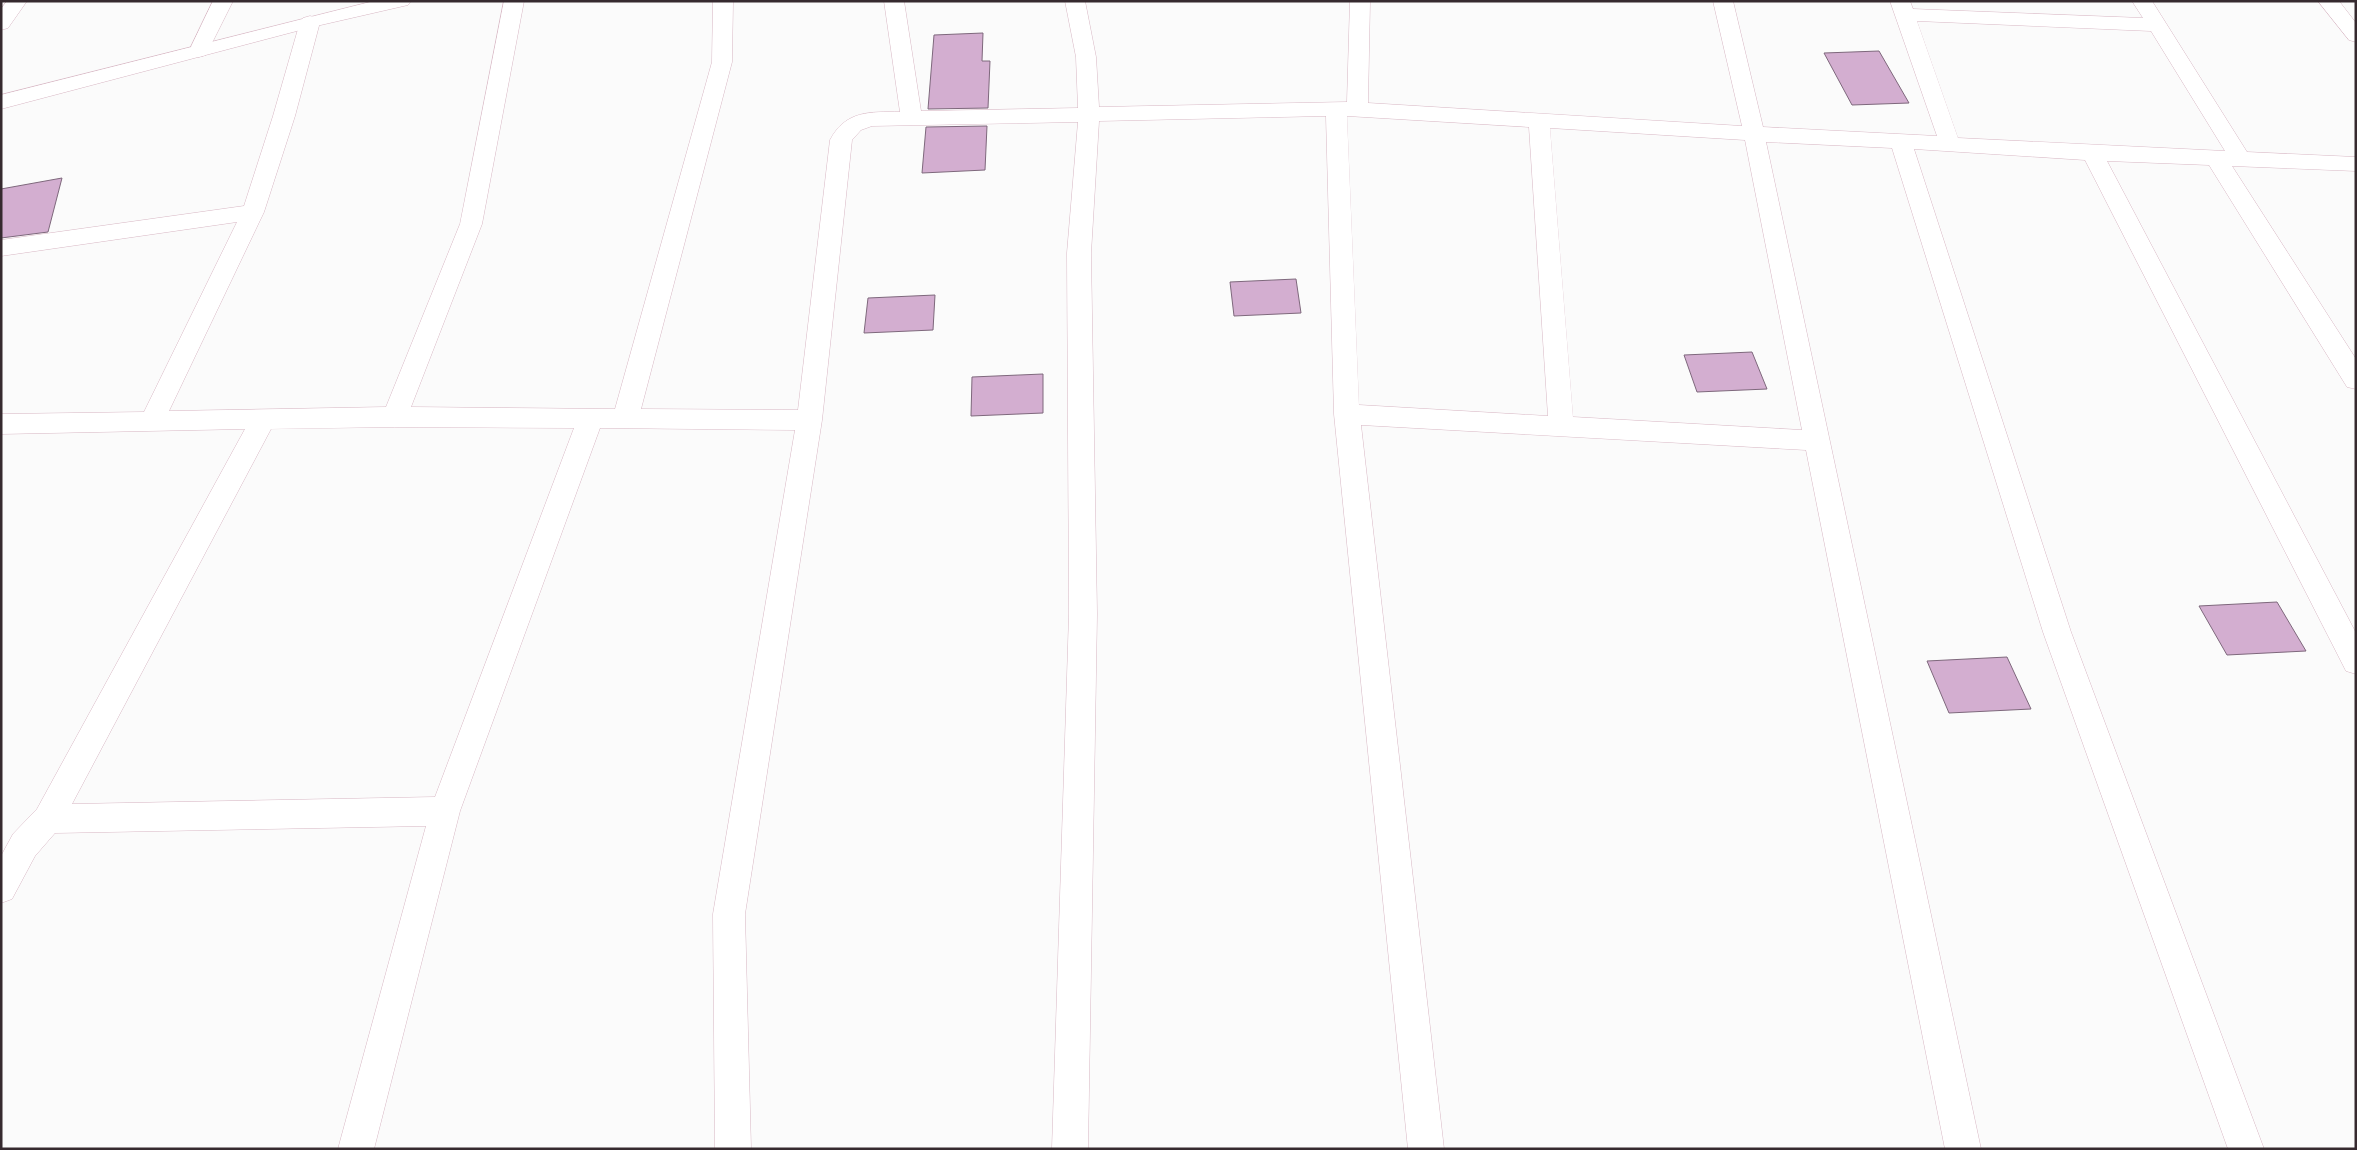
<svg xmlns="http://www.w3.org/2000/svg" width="2357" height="1150" font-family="Arial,sans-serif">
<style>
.building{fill:#d3aed0;stroke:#7e687c}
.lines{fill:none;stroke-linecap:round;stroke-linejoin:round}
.minor-casing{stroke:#d8b7c4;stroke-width:1}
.tertiary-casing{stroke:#d8b7c4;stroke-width:1}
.minor{fill:#fff;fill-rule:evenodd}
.tertiary{fill:#fff;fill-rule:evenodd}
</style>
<rect width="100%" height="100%" fill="#fbfbfb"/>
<path class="building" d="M983,33l-1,28h8l-2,47 -60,1 6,-74z
M1879,51l30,52 -57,2 -28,-52z
M987,126l-2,44 -63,3 4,-46z
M62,178l-14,54 -47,6v-49z
M1296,279l5,34 -67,3 -4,-34z
M935,295l-2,35 -69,3 4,-35z
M1752,352l15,37 -70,3 -13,-37z
M1043,374v39l-72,3 1,-39z
M2277,602l29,49 -79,4 -28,-49z
M2007,657l24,52 -82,4 -22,-52z"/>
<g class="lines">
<g class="minor-casing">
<path id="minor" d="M7,1h20l-19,27 -7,2v-21z
M213,1h20l-27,54 -7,2 -7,-2 -3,-4z
M504,1h20l-42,223 -71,183 204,2 97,-347 1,-61h20l-1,61 -91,347 157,1 32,-270c16,-30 40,-28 70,-28l-16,-111h20l17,110 157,-3 -2,-51 -11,-56h20l11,56 3,50 248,-5 3,-101h20l-2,102 374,23 -29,-125h20l30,126 174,9 -47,-135h20l3,8 230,9 -11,-17h20l95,151 109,5v14l-124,-5 124,193v30l-9,-2 -138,-222 -102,-4 249,472v41l-10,-3 -261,-511 -171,-11 157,483 193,517h-36l-185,-517 -151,-484 -126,-6 215,1007h-36l-139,-699 -445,-25 83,724h-36l-74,-735 -8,-298 -227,5 -8,132 6,361 -9,535h-36l17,-535 -2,-361 11,-131 -206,4 -11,4 -9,10 -30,280 -77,494 6,235h-36l-2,-235 82,-484 -195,-2 -140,383 -86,338h-36l88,-323 -371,7 -20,23 -23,43 -11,4v-47l12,-22 24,-25 208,-380 -244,5v-20l143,-2 93,-190 -236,34v-16l243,-34 29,-90 27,-94 3,-4 7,-2 7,2 3,4 -25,94 -31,96 -95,199 217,-4 74,-183zM1917,21l234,10 74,120 -267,-13zM1347,116l182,11 19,289 -189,-11zM1550,128l195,12 57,290 -229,-13zM395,427l179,1 -139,369 -363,7 199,-375z
M2318,1h21l17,22v19l-7,-2z"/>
</g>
<g class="tertiary-casing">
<path id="tertiary" d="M374,1h37l-3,4 -96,22 -311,82v-14z"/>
</g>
<use href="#minor" class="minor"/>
<use href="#tertiary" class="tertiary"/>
</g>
<rect width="2357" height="1150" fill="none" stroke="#362a2f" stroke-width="5"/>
</svg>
